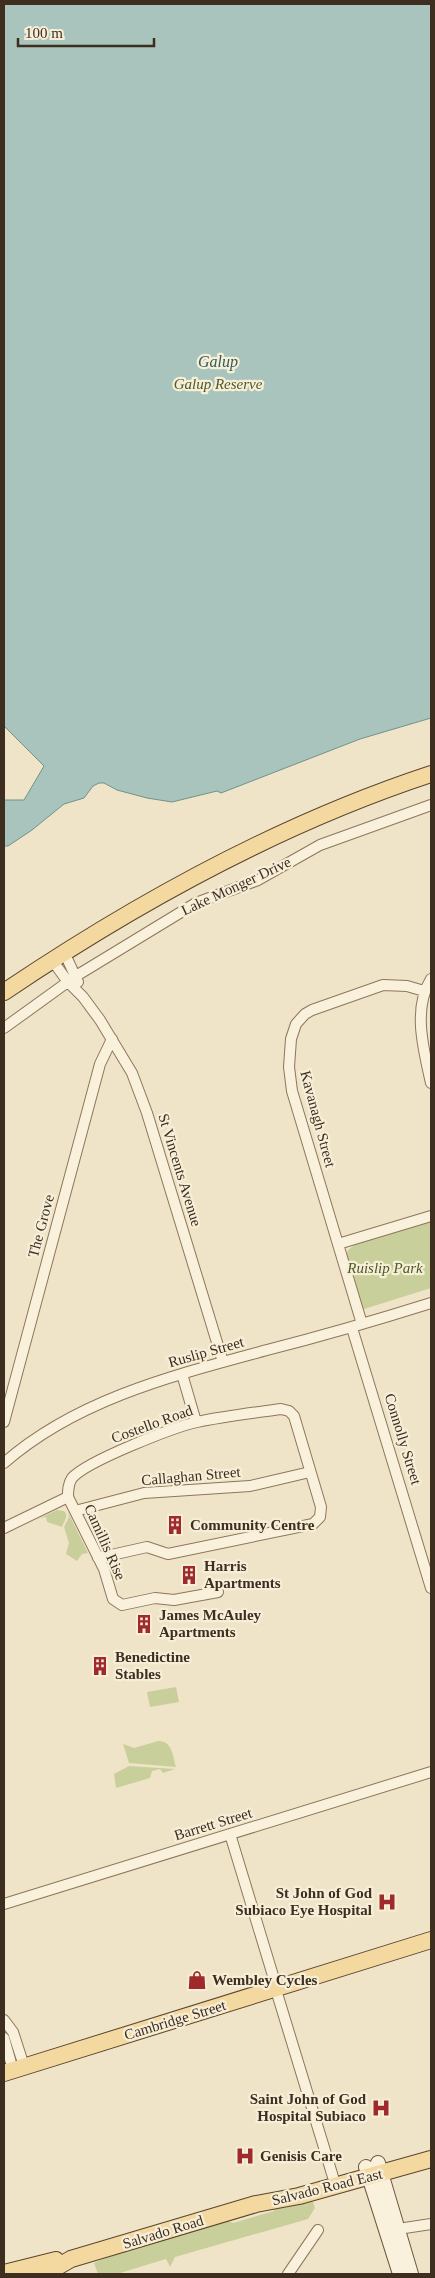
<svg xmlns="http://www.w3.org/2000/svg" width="435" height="2278" font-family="Georgia,serif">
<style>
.green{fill:#c9cf9b}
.water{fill:#a9c4bc;stroke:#6f938a}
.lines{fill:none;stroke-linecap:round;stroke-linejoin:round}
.street-casing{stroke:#8d765c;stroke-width:12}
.secondary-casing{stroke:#6f573f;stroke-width:16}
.primary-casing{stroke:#5b4430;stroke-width:18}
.street{stroke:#faf1dc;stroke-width:10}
.secondary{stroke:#faf1dc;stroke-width:14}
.primary{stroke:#f3d9a0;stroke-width:16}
.labels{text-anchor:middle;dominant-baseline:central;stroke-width:4.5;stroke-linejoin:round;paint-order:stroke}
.park-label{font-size:15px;font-style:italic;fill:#4d5a26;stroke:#f7eed8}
.street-label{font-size:15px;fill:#3d2e20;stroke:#f7eed8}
.poi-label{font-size:15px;font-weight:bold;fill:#3d2e20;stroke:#f7eed8;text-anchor:start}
.water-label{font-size:16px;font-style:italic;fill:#2f5d5a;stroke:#f7eed8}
</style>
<rect width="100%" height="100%" fill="#f0e4c8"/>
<path class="green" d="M431,1219v69l-70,22 -16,-52 3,-8 9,-7z
M57,1510l7,1c5,5 0,10 -2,16l-15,-5 -1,-5 -6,1z
M68,1512l20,41 -6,1 -5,7 -11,-7 3,-11 -5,-16 5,-10z
M176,1687l3,15 -29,5 -3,-15z
M158,1741c14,-1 15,15 18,26l-47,-4 -6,-19 11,4z
M129,1766l46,3 -12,4 -3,-4 -8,2 -2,7 -34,10 -2,-14z
M311,2196l4,12 -7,11 -133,38 -5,10 -4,-8 -49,15h-19l-4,-11 26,-11 107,-32 6,3 41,-12 2,-5z"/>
<path class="water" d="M4,4h427v714l-71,21 -139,54 -4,-2 -45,11 -25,-4 -30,-8 -13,-7h-5l-6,3 -9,12 -20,6 -32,26 -24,16h-4v-46h20l20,-34 -40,-40z"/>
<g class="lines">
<g class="street-casing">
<path id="street" d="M64,952l14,30
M52,960l16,22 15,15 17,23 32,53 15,40 76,249
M431,979c-19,30 -7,72 0,104
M4,1028l72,-52 120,-73 62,-23 62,-35 111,-40
M338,1244l93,-28
M362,1324l-70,-233 -3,-24 2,-28 5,-15 9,-10 7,-4 71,-25 24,1 17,5
M352,1328l79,260
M182,1374l14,48
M4,1422l96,-358 12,-25
M4,1463c73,-64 171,-88 263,-113 55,-14 110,-30 164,-47
M75,1511l69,-18 106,-7 60,-14
M4,1528l64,-31
M98,1558l49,-11 21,7 145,-30 7,-7 1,-10 -27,-91 -5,-5 -8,-2c-28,4 -56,7 -84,13 -23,5 -110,39 -125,56 -4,6 -4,12 -4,19l36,72 9,30 9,6 33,-7 19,2 44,-8
M230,1834l44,145
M4,1904l427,-132
M276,1990l57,187
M4,2020l9,12 11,34
M4,2038l9,32
M398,2229l33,-5
M288,2274l30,-44"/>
</g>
<g class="secondary-casing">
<path id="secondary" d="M378,2163l33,111
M366,2167l34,107"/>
</g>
<g class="primary-casing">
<path id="primary" d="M4,992c132,-89 275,-168 427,-218
M4,2073l427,-133
M4,2273l52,-13
M40,2274l12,-4 19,-11 185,-55 43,-8 132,-37"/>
</g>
<use href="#street" class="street"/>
<use href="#secondary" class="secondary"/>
<use href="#primary" class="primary"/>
</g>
<defs>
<g id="building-bare" transform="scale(1.5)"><path d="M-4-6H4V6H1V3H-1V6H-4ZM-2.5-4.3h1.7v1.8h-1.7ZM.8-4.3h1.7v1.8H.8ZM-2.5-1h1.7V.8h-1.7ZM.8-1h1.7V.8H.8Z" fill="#9e2a2b" stroke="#f7eed8" stroke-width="2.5" paint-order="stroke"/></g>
<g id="hospital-bare" transform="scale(1.5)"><path d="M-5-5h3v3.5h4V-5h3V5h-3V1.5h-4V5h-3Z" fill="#9e2a2b" stroke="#f7eed8" stroke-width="2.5" paint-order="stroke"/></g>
<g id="shop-bare" transform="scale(1.5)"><path d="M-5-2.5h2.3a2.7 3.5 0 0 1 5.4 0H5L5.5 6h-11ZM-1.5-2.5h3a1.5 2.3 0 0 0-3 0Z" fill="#9e2a2b" stroke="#f7eed8" stroke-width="2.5" paint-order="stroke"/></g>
</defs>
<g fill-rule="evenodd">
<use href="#building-bare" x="175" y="1525"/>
<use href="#building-bare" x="189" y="1575"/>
<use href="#building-bare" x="144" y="1624"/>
<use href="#building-bare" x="100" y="1666"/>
<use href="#hospital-bare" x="387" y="1902"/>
<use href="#shop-bare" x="197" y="1980"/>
<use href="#hospital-bare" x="381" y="2108"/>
<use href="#hospital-bare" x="245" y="2156"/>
</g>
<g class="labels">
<g class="park-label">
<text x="218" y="384">Galup Reserve</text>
<text x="385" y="1268">Ruislip Park</text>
</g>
<g class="street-label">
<text transform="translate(236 886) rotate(-25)">Lake Monger Drive</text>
<text transform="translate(318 1119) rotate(75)">Kavanagh Street</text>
<text transform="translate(180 1170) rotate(73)">St Vincents Avenue</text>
<text transform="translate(41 1226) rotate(-75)">The Grove</text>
<text transform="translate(206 1352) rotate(-16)">Ruslip Street</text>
<text transform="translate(152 1424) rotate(-20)">Costello Road</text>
<text transform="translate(403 1439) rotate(73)">Connolly Street</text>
<text transform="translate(191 1476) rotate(-5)">Callaghan Street</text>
<text transform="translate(105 1542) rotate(66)">Camillis Rise</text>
<text transform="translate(213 1824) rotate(-17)">Barrett Street</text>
<text transform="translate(175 2020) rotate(-17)">Cambridge Street</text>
<text transform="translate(327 2187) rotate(-14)">Salvado Road East</text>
<text transform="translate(163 2232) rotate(-17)">Salvado Road</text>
</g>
<g class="poi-label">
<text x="190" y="1525">Community Centre</text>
<text x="204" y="1566">Harris<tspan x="204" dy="17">Apartments</tspan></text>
<text x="159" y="1615">James McAuley<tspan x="159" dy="17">Apartments</tspan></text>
<text x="115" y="1657">Benedictine<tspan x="115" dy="17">Stables</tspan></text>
<text x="372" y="1893" text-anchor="end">St John of God<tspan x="372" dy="17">Subiaco Eye Hospital</tspan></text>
<text x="212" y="1980">Wembley Cycles</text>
<text x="366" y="2099" text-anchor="end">Saint John of God<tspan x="366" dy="17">Hospital Subiaco</tspan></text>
<text x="260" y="2156">Genisis Care</text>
</g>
<g class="water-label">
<text x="218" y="361">Galup</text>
</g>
</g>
<rect width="435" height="2278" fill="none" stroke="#3d2e20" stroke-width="10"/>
<path d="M18 38v8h136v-8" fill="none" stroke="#3d2e20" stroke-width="2.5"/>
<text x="25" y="38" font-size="15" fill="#3d2e20" stroke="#f7eed8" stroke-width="4" paint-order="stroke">100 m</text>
</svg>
